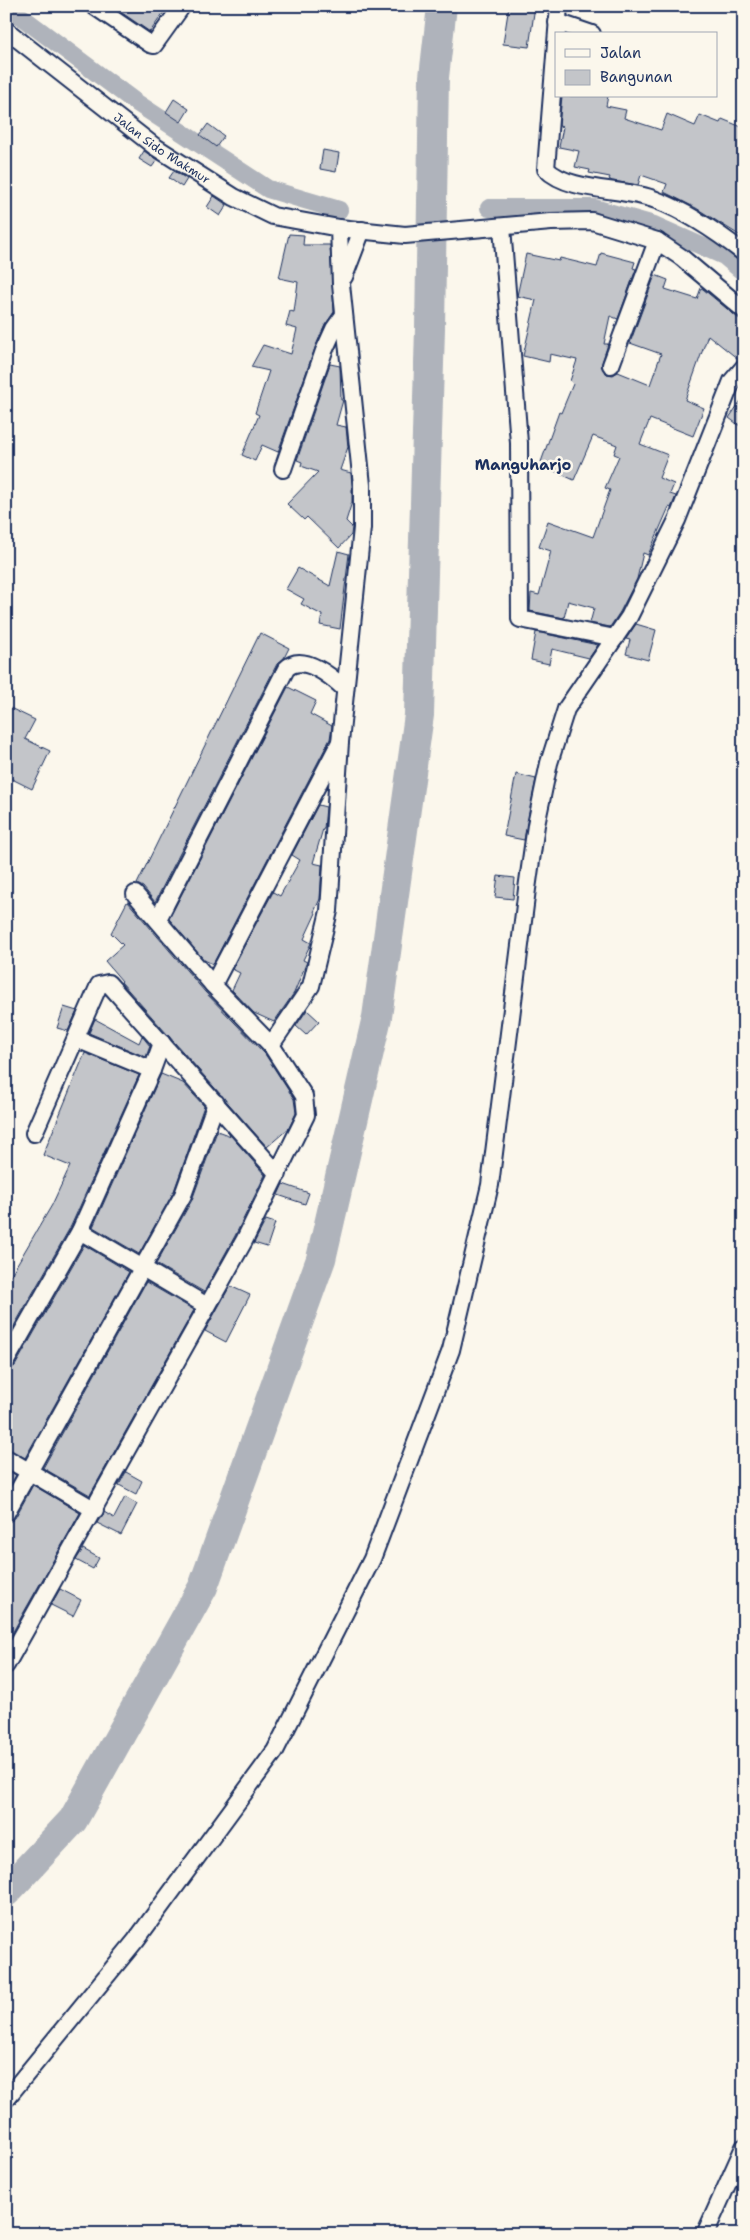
<svg xmlns="http://www.w3.org/2000/svg" width="750" height="2240" font-family="'Shantell Sans',sans-serif">
<style>
.lines{fill:none;stroke-linecap:round;stroke-linejoin:round}
.canal{stroke:#afb3bb;stroke-width:18}
.river{stroke:#afb3bb;stroke-width:30}
.building{fill:#c3c5c9;stroke:#1b2f5e}
.minor-casing{stroke:#1b2f5e;stroke-width:20}
.minor{stroke:#fbf7ec;stroke-width:16}
.labels{text-anchor:middle;dominant-baseline:central;stroke-width:5;stroke-linejoin:round;paint-order:stroke}
.street-label{font-size:12px;fill:#1b2f5e;stroke:#fbf7ec}
.quarter-label{font-size:15px;font-weight:bold;fill:#1b2f5e;stroke:#fbf7ec}
</style>
<rect width="100%" height="100%" fill="#fbf7ec"/>
<filter id="ink" filterUnits="userSpaceOnUse"><feTurbulence type="fractalNoise" baseFrequency=".02" numOctaves="2"/><feDisplacementMap in="SourceGraphic" scale="10" xChannelSelector="R" yChannelSelector="G"/><feConvolveMatrix kernelMatrix="1 2 1 2 8 2 1 2 1" color-interpolation-filters="sRGB"/></filter>
<g filter="url(#ink)">
<g class="lines">
<path class="canal" d="M7,6l127,95 134,88 71,21
M489,208h105l60,17 70,31 20,17"/>
<path class="river" d="M6,1892l67,-72 130,-233 118,-328 56,-242 42,-302 11,-387 4,-251 8,-71"/>
</g>
<path class="building" d="M112,6h43l9,6 -14,20z
M509,6h26l-6,41 -26,-3z
M562,96h46l-2,10 20,4 -2,8 37,12 6,-16 28,12 5,-11 20,8 2,-4 22,9v110l-48,-30 -32,-16 3,-8 -26,-9 -3,10 -26,-4 -3,-2 1,-2 -21,-4 1,-3 -15,-3 4,-16 -20,-4 4,-20 -4,-1z
M174,99l15,10 -8,13 -15,-10z
M208,124l16,12 -8,11 -16,-12z
M323,150l16,3 -3,19 -16,-3z
M144,151l13,9 -5,7 -13,-8z
M174,171l13,8 -5,8 -13,-9z
M214,196l13,9 -7,11 -13,-9z
M289,234l15,1 -1,10h27l4,67 -9,13 -10,23 -37,104 -16,-7 -7,16 -13,-6 17,-40 -4,-2 14,-42 -18,-4 12,-22 28,9 6,-25 -11,-3 4,-15 4,1 4,-30 -19,-4z
M601,253l34,9 -2,6 3,1 -18,50 -8,-3 -6,28h4l-7,22 6,8 6,1 5,-3 32,13 11,-31 -31,-11 25,-68 13,5 -3,9 32,10 4,-11 2,1 35,29 6,2v37l-6,2 -30,-24 -23,65 19,8 -11,28 -43,-17 -10,25 28,11 -9,23 15,6 -4,10 6,2 -5,12 -2,-1 -21,48 -5,-2 -6,26 -17,33 -10,15 -20,-4 4,-15 -26,-7 -4,17 -34,-7 1,-18 8,2 12,-44 -12,-4 9,-26 45,16 17,-47 -5,-2 14,-32 -5,-2 3,-9 -24,-9 -19,44 -22,-10 2,-2 -13,-6 18,-50 2,1 12,-29 -3,-3 7,-21 -27,-6 -1,8 -26,-6 13,-56 -19,-4 9,-42 33,7 1,-3 37,9z
M330,364l10,2 1,34h2l-7,25 10,2 2,20 -8,23 11,3 1,13v16l-6,19 6,6 -1,8 -12,13 -32,-31 -3,3 -17,-16 31,-32 -17,-6 1,-4 -5,-2z
M744,396v33l-15,-11z
M338,551l11,3 -9,75 -20,-4 2,-10 -21,-11 3,-5 -18,-10 12,-21 32,18z
M636,624l20,6 -8,30 -22,-6 4,-14 -4,-1z
M536,632l62,13 -9,13 -37,-9 -3,15 -18,-4z
M260,633l29,15 -5,10 -7,6 -122,238 -12,-15 -6,-3z
M288,687l28,14 -6,13 22,12 -2,13 -117,225 -9,-4 -35,-41z
M6,706l29,14 -10,19 25,12 -18,38 -26,-13z
M516,774l20,5 -12,61 -20,-4z
M318,805l8,2 -2,22h-1l-10,34 9,2 -2,34 -6,13 2,1 -12,26 7,4 -8,17 4,2 -1,2 -12,29 -20,29 -20,-9 -22,-23 8,-17 -8,-4 41,-77 7,4 20,-36 -8,-5z
M498,876l17,2 -2,21 -18,-2z
M127,902h1l77,90 60,62 29,45 2,14 -7,15 -22,19 -146,-165 1,-1 -17,-20 18,-16 -12,-12z
M64,1007l13,4 -9,20 -11,-3z
M307,1010l12,11 -13,14 -10,-9z
M95,1019l44,24 3,-7 8,10 -4,11 -57,-24z
M85,1053l54,22 -68,151 -65,114v-57l46,-78 18,-39 -27,-11z
M161,1074l22,9 21,23 -30,85 -35,63 -46,-27z
M217,1131l14,5 34,39 -30,61 -31,56 -48,-28 36,-64z
M283,1184l26,9 -4,11 -27,-9z
M266,1220l9,3 -8,24 -13,-4z
M84,1245l45,27 -104,186 -19,-10v-77l9,-5z
M146,1282l48,28 -104,185 -47,-27z
M230,1286l20,9 -24,47 -21,-11z
M6,1470l10,5 -10,17z
M126,1472l16,9 -6,13 -17,-9z
M33,1485l47,28 -74,131v-121l9,-5z
M125,1497l12,7 -16,31 -24,-12 7,-11 10,6z
M83,1549l16,9 -6,11 -17,-9z
M60,1589l21,11 -8,16 -22,-11z"/>
<g class="lines">
<g class="minor-casing">
<g id="minor">
<path d="M94,6l56,38 4,1 28,-39"/>
<path d="M559,6l-13,163c24,24 78,18 110,31 32,12 61,32 88,53"/>
<path d="M557,22l35,12"/>
<path id="s1" d="M6,30l148,116 80,51 39,19 66,12 66,7 146,-13 41,-1 65,20 24,16 63,53"/>
<path d="M502,227l17,216 1,176 95,19"/>
<path d="M344,277l18,-47"/>
<path d="M611,365l46,-124"/>
<path d="M283,469l41,-118 10,-22 10,-14"/>
<path d="M135,894l78,91"/>
<path d="M158,919l128,-250c16,-17 46,8 59,20"/>
<path d="M77,1039l75,31"/>
<path d="M271,1045l40,-59 18,-75 11,-169 22,-214v-43l-21,-201 -2,-56"/>
<path d="M34,1133l65,-148 9,-2 170,191"/>
<path d="M80,1231l127,75"/>
<path d="M6,1361l74,-130 72,-161 10,-27"/>
<path d="M6,1458l89,52"/>
<path d="M6,1513l177,-318 33,-92"/>
<path d="M6,1665l238,-424 62,-126 -2,-19 -33,-51 -58,-60 127,-243"/>
<path d="M6,2099l130,-159 139,-189 97,-192 79,-209 39,-165 37,-296 9,-64 13,-62 17,-54 63,-92 48,-97 55,-139 12,-14"/>
<path d="M705,2234l39,-87"/>
</g>
</g>
<use href="#minor" class="minor"/>
</g>
</g>
<g class="labels">
<g class="street-label">
<text stroke="none"><textPath href="#s1" startOffset="196">Jalan Sido Makmur</textPath></text>
</g>
<g class="quarter-label">
<text x="523" y="465">Manguharjo</text>
</g>
</g>
<rect width="750" height="2240" fill="none" stroke="#fbf7ec" stroke-width="25"/>
<rect x="12" y="12" width="725" height="2215" fill="none" stroke="#1b2f5e" stroke-width="2" filter="url(#ink)"/>
<rect x="555" y="32" width="162" height="65" fill="#fbf7ec" stroke="#a1a7b3"/>
<rect x="565" y="49" width="25" height="8" fill="#fbf7ec" stroke="#a1a7b3"/>
<text x="600" y="58" font-size="15" fill="#1b2f5e">Jalan</text>
<rect x="565" y="70" width="25" height="15" fill="#c3c5c9" stroke="#a1a7b3"/>
<text x="600" y="82" font-size="15" fill="#1b2f5e">Bangunan</text>
</svg>
